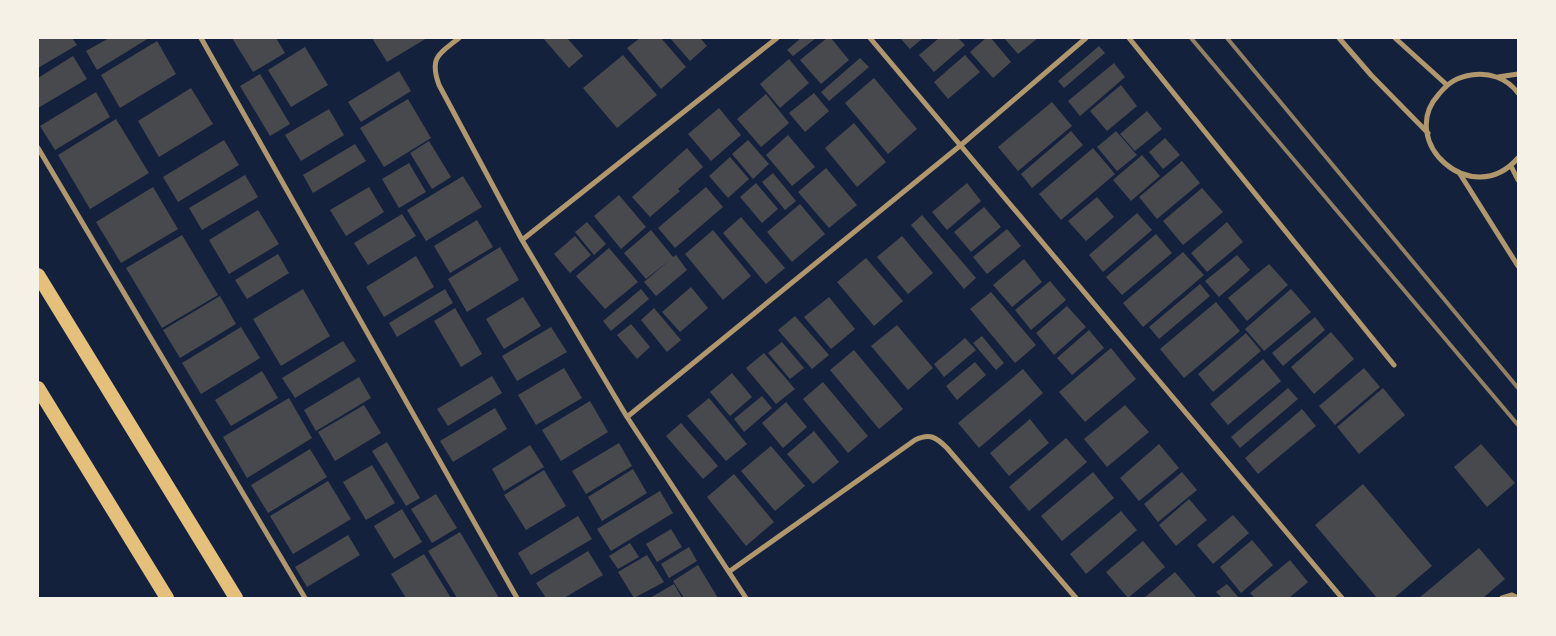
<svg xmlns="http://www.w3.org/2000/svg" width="1556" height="636" font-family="'Titillium Web',sans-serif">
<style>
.building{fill:#48494c}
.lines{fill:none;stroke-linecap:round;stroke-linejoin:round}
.minor{stroke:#b1986c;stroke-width:5}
.trunk{stroke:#e5c07b;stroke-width:14}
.rail{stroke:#918062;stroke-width:4}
</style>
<rect width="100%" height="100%" fill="#14213d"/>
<path class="building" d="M38,38h34l5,7 -39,23z
M109,38h40l-52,32 -11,-19z
M232,38h44l9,15 -32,19z
M372,38h55l-40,24z
M543,38h24l16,18 -14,12z
M640,38h21l25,29 -25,22 -34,-41z
M670,38h30l7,8 -17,15z
M801,38h15l-23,18 -6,-6z
M827,38h4l18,22 -28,24 -21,-24z
M900,38h23l-13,11z
M939,38h19l7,7 -31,27 -15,-17z
M986,38h5l20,24 -18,16 -23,-26z
M1004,38h34l-20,16z
M157,41l19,33 -56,34 -19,-33z
M1099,46l6,7 -41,35 -6,-7z
M305,47l23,38 -37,22 -23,-37z
M623,55l34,40 -40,33 -34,-40z
M965,55l15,17 -32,27 -14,-17z
M73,56l14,23 -49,29v-30z
M860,58l9,9 -40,34 -8,-9z
M789,59l20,24 -29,25 -20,-24z
M1114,63l11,14 -45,39 -12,-15z
M399,71l12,20 -50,31 -13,-20z
M260,74l30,50 -20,12 -30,-50z
M874,78l43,51 -29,25 -43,-51z
M1121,85l16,21 -30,25 -17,-20z
M191,88l22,36 -54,33 -21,-36z
M96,92l14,25 -55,33 -15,-24z
M814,93l15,18 -24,21 -16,-19z
M766,94l23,29 -28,24 -24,-28z
M408,99l23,39 -47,29 -24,-39z
M1052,102l20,24 -54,45 -20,-24z
M719,108l22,27 -30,26 -23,-27z
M329,109l15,26 -43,26 -16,-26z
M1147,111l15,18 -27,22 -15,-17z
M116,119l33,54 -59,36 -32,-54z
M854,123l32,39 -29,25 -32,-39z
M1071,131l12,14 -51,43 -11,-14z
M1116,131l21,24 -20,16 -20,-24z
M788,135l27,32 -23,19 -26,-31z
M1165,138l15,17 -17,14 -14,-17z
M224,140l15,25 -61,37 -15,-25z
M748,140l21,24 -16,15 -21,-25z
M429,141l22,36 -19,12 -22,-36z
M355,144l11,17 -53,32 -10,-18z
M687,148l16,19 -25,22 2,2 -30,26 -18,-20z
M1093,148l22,26 -54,46 -22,-26z
M1142,155l18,21 -29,25 -18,-21z
M730,157l19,22 -21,19 -19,-22z
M1182,161l18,22 -43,36 -18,-22z
M409,163l17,29 -27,16 -17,-29z
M826,168l31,37 -28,23 -31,-36z
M773,173l23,28 -11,9 -23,-28z
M245,175l13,22 -56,33 -13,-22z
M463,176l19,31 -56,34 -19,-31z
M756,183l22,26 -16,14 -22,-26z
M967,183l14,18 -34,29 -15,-18z
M153,187l25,42 -57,34 -25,-41z
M369,187l15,25 -38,24 -16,-26z
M706,187l17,20 -48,41 -17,-20z
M1202,188l21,24 -40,33 -20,-24z
M619,195l27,32 -25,22 -27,-33z
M1097,197l17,20 -28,24 -18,-20z
M800,204l25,30 -33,28 -25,-30z
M984,207l17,20 -30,25 -17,-20z
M258,210l21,34 -50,30 -20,-34z
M1137,213l15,17 -49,42 -14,-17z
M402,214l14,22 -48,29 -14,-22z
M922,215l54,63 -12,11 -53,-64z
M741,217l44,51 -19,16 -43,-51z
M477,220l16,27 -43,26 -16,-27z
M587,222l19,22 -12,11 -19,-23z
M1227,222l16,20 -36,30 -16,-19z
M1007,229l14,17 -34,28 -14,-17z
M651,230l22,27 3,-2 11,15 -31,26 -12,-14 27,-23 -25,20 -22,-26z
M713,230l38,46 -28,24 -38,-46z
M1156,234l16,19 -50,42 -16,-18z
M182,235l36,60 -56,33 -36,-60z
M575,236l16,19 -21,18 -16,-19z
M902,236l31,37 -25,21 -31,-37z
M500,247l19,33 -52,32 -19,-33z
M609,248l29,34 -33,27 -29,-33z
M1183,252l21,23 -61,52 -20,-24z
M278,254l11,19 -42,26 -12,-19z
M1237,255l13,15 -31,27 -14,-16z
M416,256l18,31 -50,30 -18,-30z
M866,258l37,43 -29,25 -37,-44z
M1024,259l18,23 -30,25 -19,-22z
M1269,264l19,21 -41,36 -19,-23z
M1050,281l16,19 -35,30 -16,-20z
M1200,284l10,12 -51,43 -10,-12z
M691,287l17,21 -28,24 -18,-20z
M303,289l27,47 -49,30 -28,-47z
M445,289l8,14 -56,34 -8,-14z
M641,289l8,10 -38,32 -8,-10z
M1291,289l20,23 -47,39 -19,-22z
M991,292l45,53 -21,18 -45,-54z
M220,296l16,28 -56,34 -17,-28z
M523,297l18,29 -37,23 -18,-30z
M829,297l26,32 -24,20 -27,-32z
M1216,302l24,29 -56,47 -24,-29z
M1067,306l19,21 -32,28 -18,-22z
M455,308l27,46 -21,13 -27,-46z
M654,308l27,32 -14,12 -26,-32z
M795,316l34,39 -17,14 -34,-39z
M1315,317l10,13 -42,36 -11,-13z
M631,324l19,23 -13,12 -20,-24z
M897,325l36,43 -25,22 -37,-44z
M241,327l19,31 -59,36 -19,-31z
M551,327l16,25 -50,29 -15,-25z
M1089,330l15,18 -32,27 -15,-17z
M1331,332l23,27 -40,35 -23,-27z
M1246,333l15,18 -48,41 -15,-18z
M982,336l22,27 -8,7 -23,-27z
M965,338l11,12 -32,27 -10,-13z
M343,341l13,20 -61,37 -13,-20z
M782,342l22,26 -14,11 -22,-26z
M1111,348l25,31 -51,43 -26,-30z
M854,350l49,59 -24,20 -49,-59z
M764,353l31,36 -19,15 -30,-36z
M1263,359l18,22 -53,44 -18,-21z
M975,362l11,13 -29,25 -11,-14z
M564,368l18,30 -46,27 -18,-30z
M1364,368l16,19 -45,38 -16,-19z
M1023,369l20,24 -64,55 -21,-25z
M262,371l16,27 -47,28 -16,-26z
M732,373l20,24 -22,19 -20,-24z
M492,376l10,17 -54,33 -11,-17z
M359,377l12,21 -55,33 -12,-21z
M823,382l45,54 -20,17 -45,-54z
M1288,388l10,11 -58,49 -9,-11z
M1383,388l22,27 -46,39 -22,-27z
M762,396l10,12 -28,24 -10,-13z
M289,398l23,40 -65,40 -24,-41z
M709,398l38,46 -21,17 -39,-45z
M590,401l18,31 -47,29 -19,-31z
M786,402l21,25 -24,21 -21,-25z
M364,405l17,28 -46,28 -17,-29z
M1125,405l24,27 -42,35 -23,-28z
M495,408l12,21 -54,33 -13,-21z
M1302,409l14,17 -58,48 -13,-16z
M1030,419l19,24 -40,33 -19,-23z
M681,423l37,43 -15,13 -37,-43z
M814,431l25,31 -26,22 -26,-30z
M1066,438l21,24 -58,49 -20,-24z
M387,442l33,56 -14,8 -34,-55z
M619,443l13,23 -46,28 -14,-23z
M1159,444l20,24 -40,33 -19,-23z
M1481,444l34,39 -28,24 -33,-40z
M530,445l14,22 -40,24 -12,-22z
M771,446l34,40 -30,25 -34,-40z
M310,449l17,28 -59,36 -17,-28z
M372,465l23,38 -29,17 -23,-38z
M633,469l14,24 -45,28 -14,-24z
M544,470l22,36 -40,24 -22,-35z
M1093,472l21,26 -52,43 -21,-25z
M1182,472l15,18 -39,32 -14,-18z
M734,474l40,48 -28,24 -39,-49z
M328,481l23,38 -58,35 -23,-38z
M1363,484l69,82 -38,32h-17l-62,-73z
M660,491l13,22 -62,38 -14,-22z
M436,494l21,34 -25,15 -21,-34z
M1189,499l18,21 -31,26 -17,-21z
M402,509l20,33 -28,17 -20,-33z
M1121,511l16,19 -51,44 -16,-20z
M1233,515l16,18 -36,31 -16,-19z
M578,516l14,23 -61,36 -13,-22z
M671,529l11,18 -25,15 -11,-18z
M460,532l39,66h-42l-29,-47z
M348,535l12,20 -53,32 -12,-20z
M1252,540l21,25 -32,28 -21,-26z
M1143,541l22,26 -37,31 -22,-26z
M630,543l9,14 -21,12 -9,-13z
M689,547l8,14 -28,17 -8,-14z
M1479,548l26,31 -22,19h-64z
M588,551l15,24 -39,23h-18l-10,-15z
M424,554l27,44h-45l-15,-24z
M647,555l17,27 -30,16 -16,-26z
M1290,560l18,22 -19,16h-34l-5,-5z
M698,565l20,33h-34l-11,-17z
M1175,572l22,26h-53z
M674,584l8,14h-32z
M1227,584l12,14h-17l-6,-6z"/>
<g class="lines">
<path class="minor" d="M201,38l316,560
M459,38c-20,16 -30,19 -20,47l83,155 105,177 119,181
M870,38l472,560
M1129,38l265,327
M1339,38l32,37 57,58
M1395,38l52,47
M1498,77l20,-3
M1518,93c-11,-15 -29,-21 -47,-18 -14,2 -23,8 -32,19 -43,47 33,117 79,64
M38,148l267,450
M1511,166l7,14
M1460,174l58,92
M522,240l255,-202
M627,417l334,-272 125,-107
M730,571l185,-131c15,-7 21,-3 32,8l129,150
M1502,598l10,-3 6,3"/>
<path class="trunk" d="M38,275l198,323
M38,388l129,210"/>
<path class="rail" d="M1191,38l327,387
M1227,38l291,350"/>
</g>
<rect width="1556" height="636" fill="none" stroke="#f6f1e7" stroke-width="78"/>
</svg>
